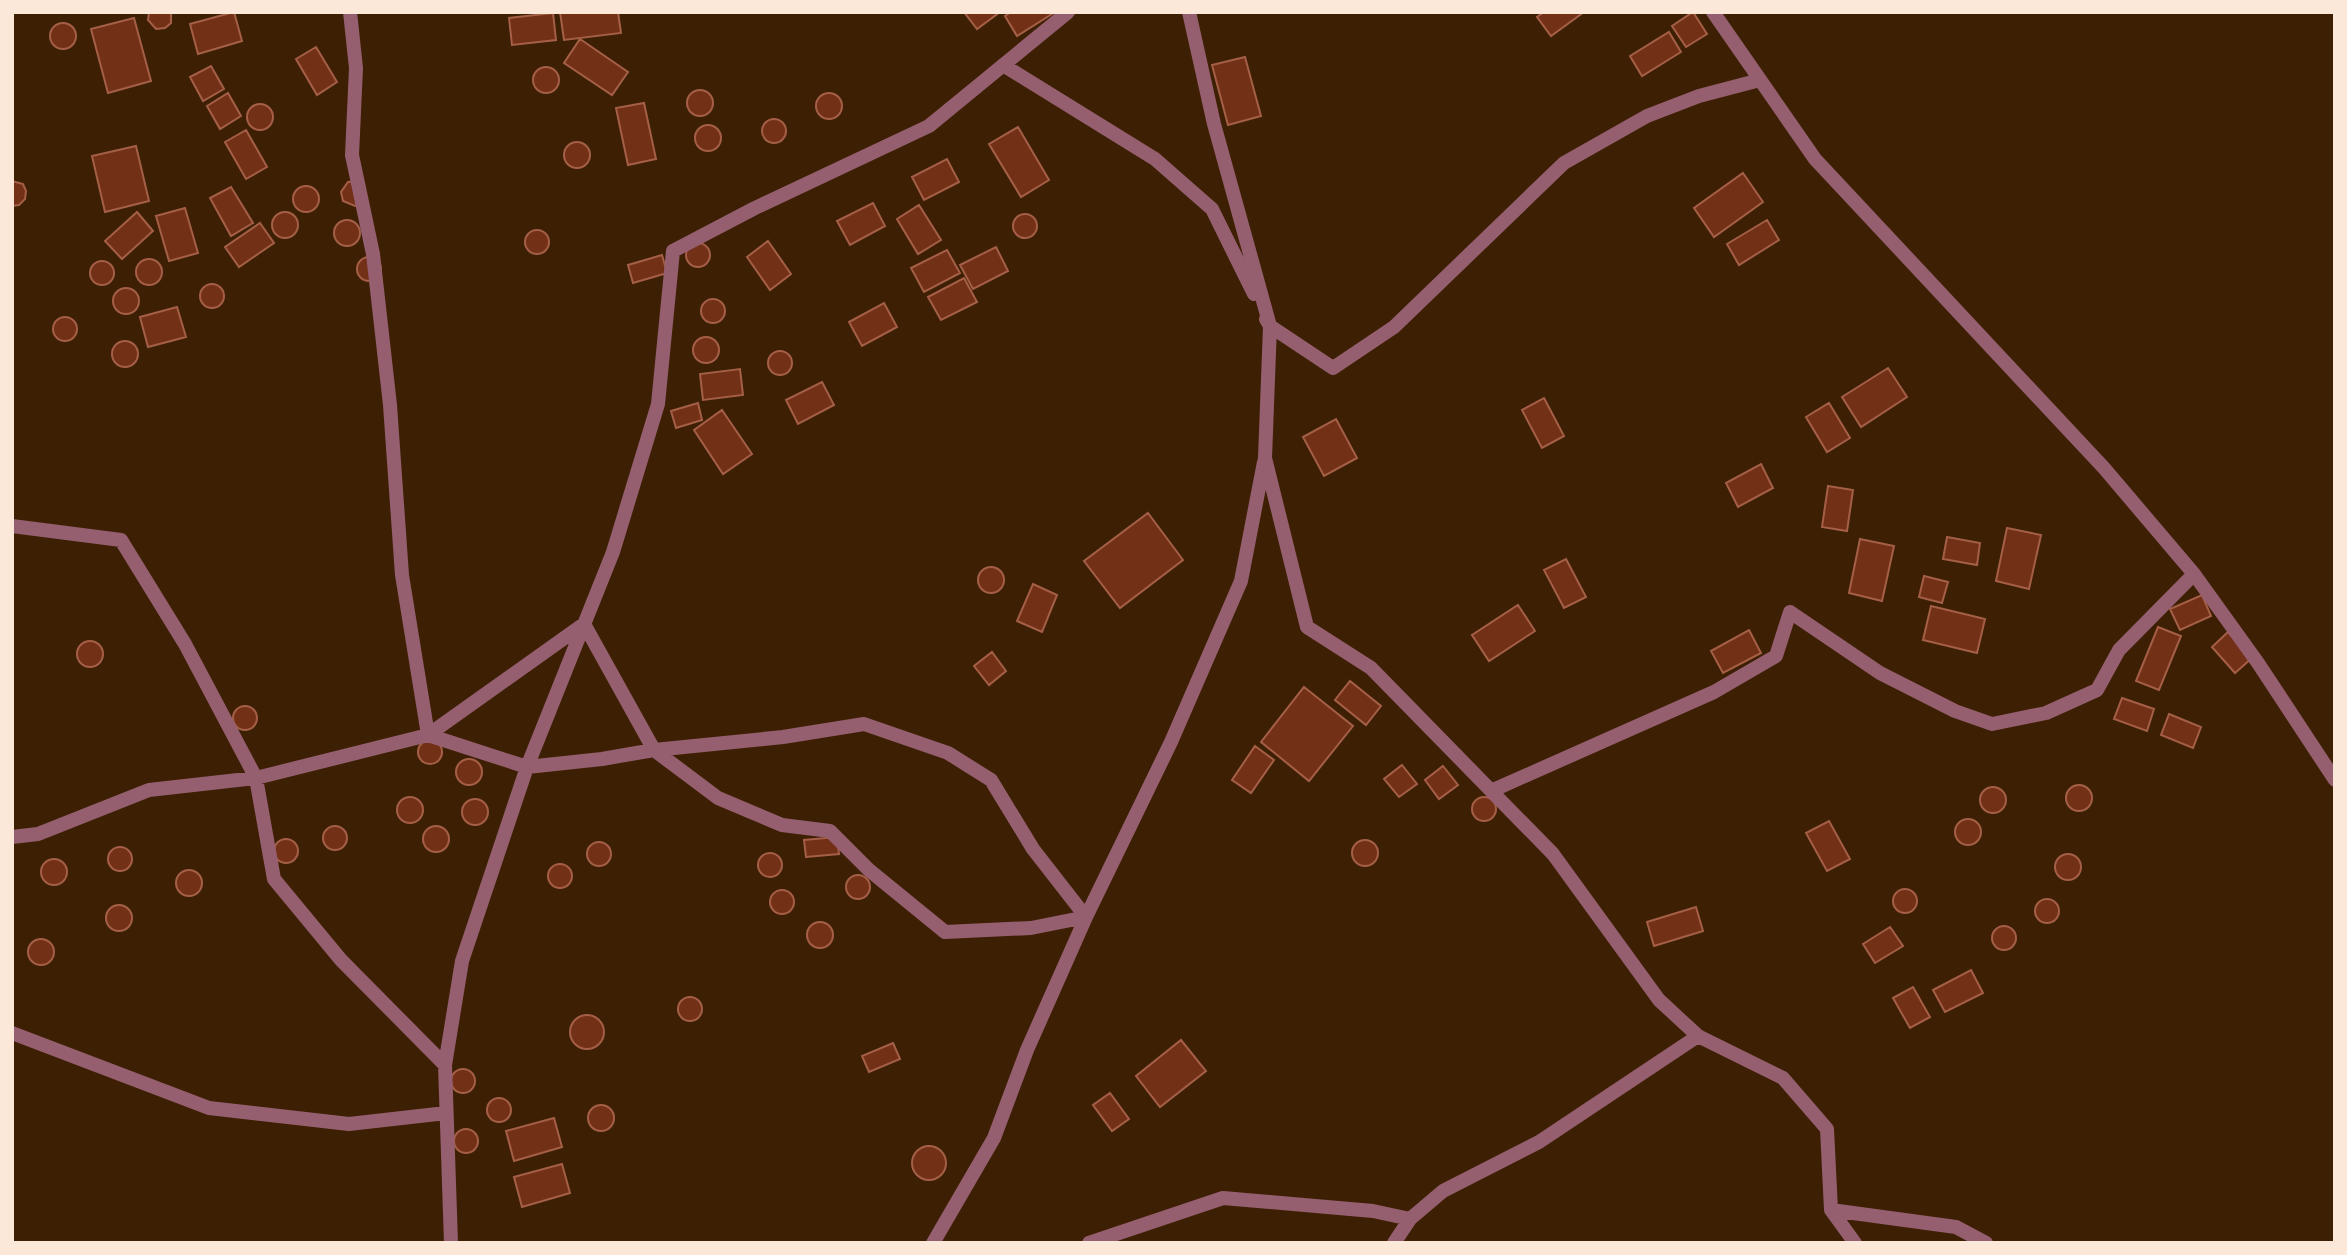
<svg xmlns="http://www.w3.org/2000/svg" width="2347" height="1255" font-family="'Fira Sans Condensed',sans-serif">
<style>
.building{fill:#723017;stroke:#a55f47;stroke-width:2}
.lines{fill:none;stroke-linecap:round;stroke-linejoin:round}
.minor{stroke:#965f70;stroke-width:14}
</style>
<rect width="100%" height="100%" fill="#3d2004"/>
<path class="building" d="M149,12h22v11l-6,5 -9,1 -8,-9z
M234,12l8,29 -44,13 -8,-30z
M560,12h58l3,21 -57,7z
M964,12h36l-23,17z
M1011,12h44l-38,24 -12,-20z
M1544,12h40l-33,24 -14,-19z
M1693,12l14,22 -21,13 -14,-21z
M553,13l3,27 -44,5 -3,-27z
M134,18l17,63 -43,12 -17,-64z
M50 36a13 13 0 1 1 26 0a13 13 0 1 1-26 0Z
M1669,32l12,20 -39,24 -12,-20z
M580,39l48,33 -16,23 -48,-32z
M316,47l21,35 -20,13 -21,-36z
M1245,57l16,59 -33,9 -16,-60z
M211,66l13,23 -21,12 -13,-24z
M533 80a13 13 0 1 1 26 0a13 13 0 1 1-26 0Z
M687 103a13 13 0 1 1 26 0a13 13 0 1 1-26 0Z
M228,93l13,23 -21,13 -13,-23z
M816 106a13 13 0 1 1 26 0a13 13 0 1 1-26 0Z
M644,103l12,56 -28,6 -12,-57z
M247 117a13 13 0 1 1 26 0a13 13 0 1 1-26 0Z
M762 131a12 12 0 1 1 24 0a12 12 0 1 1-24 0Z
M695 138a13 13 0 1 1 26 0a13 13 0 1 1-26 0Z
M1018,127l31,53 -28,17 -32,-53z
M246,130l21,37 -21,12 -21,-37z
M564 155a13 13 0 1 1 26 0a13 13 0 1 1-26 0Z
M136,146l13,55 -44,11 -13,-56z
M947,159l12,23 -35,18 -12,-23z
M1743,173l20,29 -49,35 -20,-29z
M12,181l11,3 3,7 -1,8 -6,6 -7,1z
M356,181l3,24 -4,1 -12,-5 -2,-9 7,-10z
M293 199a13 13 0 1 1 26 0a13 13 0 1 1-26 0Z
M231,187l22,36 -22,13 -21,-38z
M873,203l12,23 -35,19 -13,-24z
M919,205l22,35 -23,14 -21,-35z
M185,208l13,45 -29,8 -13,-45z
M137,212l16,19 -31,28 -17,-18z
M272 225a13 13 0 1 1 26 0a13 13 0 1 1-26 0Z
M1013 226a12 12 0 1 1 24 0a12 12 0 1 1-24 0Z
M1767,220l12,20 -40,25 -12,-21z
M334 233a13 13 0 1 1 26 0a13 13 0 1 1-26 0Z
M260,223l14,20 -35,24 -14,-20z
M525 242a12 12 0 1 1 24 0a12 12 0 1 1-24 0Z
M768,241l23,33 -21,16 -23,-33z
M686 255a12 12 0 1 1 24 0a12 12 0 1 1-24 0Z
M996,247l12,24 -35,18 -13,-24z
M947,250l13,23 -36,19 -13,-24z
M662,255l5,18 -34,10 -5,-18z
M357 269a12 12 0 1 1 24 0a12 12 0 1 1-24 0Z
M136 272a13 13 0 1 1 26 0a13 13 0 1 1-26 0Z
M90 273a12 12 0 1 1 24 0a12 12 0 1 1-24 0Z
M964,278l13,24 -36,18 -13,-23z
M200 296a12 12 0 1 1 24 0a12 12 0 1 1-24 0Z
M113 301a13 13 0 1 1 26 0a13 13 0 1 1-26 0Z
M701 311a12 12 0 1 1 24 0a12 12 0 1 1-24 0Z
M884,303l13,24 -35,19 -13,-24z
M177,307l9,30 -38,10 -8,-30z
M53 329a12 12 0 1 1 24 0a12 12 0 1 1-24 0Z
M693 350a13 13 0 1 1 26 0a13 13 0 1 1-26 0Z
M112 354a13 13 0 1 1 26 0a13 13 0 1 1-26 0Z
M768 363a12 12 0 1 1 24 0a12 12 0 1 1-24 0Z
M1888,368l19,29 -46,30 -19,-30z
M740,369l3,26 -40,5 -3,-26z
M822,382l12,23 -36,19 -12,-24z
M1544,398l20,38 -22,12 -20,-38z
M698,403l4,17 -26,8 -5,-17z
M1829,403l21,35 -23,14 -21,-35z
M722,410l30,44 -29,20 -29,-44z
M1336,419l21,39 -33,18 -21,-39z
M1761,464l12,24 -35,19 -12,-24z
M1828,486l25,4 -6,41 -25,-4z
M1148,513l35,47 -63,48 -36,-47z
M2007,528l34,7 -12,54 -33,-8z
M1947,537l33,6 -3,22 -34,-6z
M1860,539l34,7 -12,55 -33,-8z
M1566,559l20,38 -22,11 -20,-38z
M978 580a13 13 0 1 1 26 0a13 13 0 1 1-26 0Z
M1924,576l24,6 -6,21 -23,-6z
M1033,584l24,11 -15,37 -25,-11z
M2202,595l9,21 -31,14 -10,-21z
M1518,605l17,26 -46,30 -17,-26z
M1931,606l54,13 -8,34 -54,-13z
M2158,627l23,9 -22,54 -23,-9z
M1749,630l12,23 -38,20 -12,-22z
M2228,632l24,26 -17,15 -23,-26z
M77 654a13 13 0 1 1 26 0a13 13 0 1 1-26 0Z
M992,652l14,19 -17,14 -15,-19z
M1350,681l31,25 -15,19 -31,-25z
M1304,687l49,39 -44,55 -48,-39z
M2122,698l32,11 -7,22 -33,-12z
M233 718a12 12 0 1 1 24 0a12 12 0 1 1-24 0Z
M2169,714l32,13 -8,21 -32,-13z
M418 752a12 12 0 1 1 24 0a12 12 0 1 1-24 0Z
M1255,746l19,14 -23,33 -19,-13z
M456 772a13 13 0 1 1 26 0a13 13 0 1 1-26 0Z
M1402,765l15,19 -18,13 -15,-18z
M1443,766l15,19 -19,14 -14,-19z
M2066 798a13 13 0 1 1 26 0a13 13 0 1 1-26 0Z
M1980 800a13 13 0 1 1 26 0a13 13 0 1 1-26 0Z
M1472 809a12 12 0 1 1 24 0a12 12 0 1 1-24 0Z
M397 810a13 13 0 1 1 26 0a13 13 0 1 1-26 0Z
M462 812a13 13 0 1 1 26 0a13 13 0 1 1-26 0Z
M1955 832a13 13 0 1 1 26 0a13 13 0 1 1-26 0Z
M1829,821l21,38 -23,12 -21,-38z
M323 838a12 12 0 1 1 24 0a12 12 0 1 1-24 0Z
M423 839a13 13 0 1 1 26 0a13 13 0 1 1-26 0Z
M837,837l2,17 -33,3 -2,-17z
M274 851a12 12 0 1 1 24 0a12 12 0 1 1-24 0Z
M1352 853a13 13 0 1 1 26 0a13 13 0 1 1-26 0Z
M587 854a12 12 0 1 1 24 0a12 12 0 1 1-24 0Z
M108 859a12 12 0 1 1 24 0a12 12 0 1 1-24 0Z
M758 865a12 12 0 1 1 24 0a12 12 0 1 1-24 0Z
M2055 867a13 13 0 1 1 26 0a13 13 0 1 1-26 0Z
M41 872a13 13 0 1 1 26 0a13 13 0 1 1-26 0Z
M548 876a12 12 0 1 1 24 0a12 12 0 1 1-24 0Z
M176 883a13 13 0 1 1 26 0a13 13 0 1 1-26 0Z
M846 887a12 12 0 1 1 24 0a12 12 0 1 1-24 0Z
M1893 901a12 12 0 1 1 24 0a12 12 0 1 1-24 0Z
M770 902a12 12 0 1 1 24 0a12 12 0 1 1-24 0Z
M2035 911a12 12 0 1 1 24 0a12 12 0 1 1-24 0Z
M106 918a13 13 0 1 1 26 0a13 13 0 1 1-26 0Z
M1696,907l7,24 -49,15 -7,-24z
M807 935a13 13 0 1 1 26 0a13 13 0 1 1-26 0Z
M1992 938a12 12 0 1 1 24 0a12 12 0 1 1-24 0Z
M1890,927l13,19 -28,17 -12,-19z
M28 952a13 13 0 1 1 26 0a13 13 0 1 1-26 0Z
M1971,970l12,23 -38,19 -12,-22z
M1913,987l17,30 -20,11 -17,-30z
M678 1009a12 12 0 1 1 24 0a12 12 0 1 1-24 0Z
M570 1032a17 17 0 1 1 34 0a17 17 0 1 1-34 0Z
M1181,1040l25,31 -46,36 -24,-31z
M893,1043l7,16 -31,13 -7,-16z
M451 1081a12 12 0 1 1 24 0a12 12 0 1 1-24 0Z
M1110,1093l19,26 -17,12 -19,-26z
M487 1110a12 12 0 1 1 24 0a12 12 0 1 1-24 0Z
M588 1118a13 13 0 1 1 26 0a13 13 0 1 1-26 0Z
M554,1118l8,29 -48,14 -8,-30z
M454 1141a12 12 0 1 1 24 0a12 12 0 1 1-24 0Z
M912 1163a17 17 0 1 1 34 0a17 17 0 1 1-34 0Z
M562,1164l8,29 -48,14 -8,-30z"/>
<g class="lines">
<path class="minor" d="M1189,12l25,112 56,202 -5,132 42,169 64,41 182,186 106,146 39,36 -159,106 -96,49 -33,28 -16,24
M1713,12l102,147 289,309 90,106 64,89 77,117
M1003,65l152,94 57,50 42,85
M1266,319l4,7 63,42 61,-41 170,-164 83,-47 52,-20 61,-16
M12,526l109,14 64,104 71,134 18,101 67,81 104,105
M1491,791l223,-99 62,-36 14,-44 90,61 75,38 37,13 54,-11 51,-23 22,-40 75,-76
M12,837l26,-3 111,-44 107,-12 172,-43 99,32 75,-8 52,-9 129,-13 81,-13 84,29 43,27 42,69 53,68 -55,11 -86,4 -76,-62 -39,-39 -48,-6 -64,-27 -64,-48 -70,-126 -156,111 -26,-160 -12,-170 -17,-151 -21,-99 4,-87 -6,-56
M12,1033l197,75 140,16 97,-11
M1698,1036l85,42 44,51 4,81 24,33
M1831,1210l125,17 30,16
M451,1243l-6,-178 17,-104 65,-194 86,-215 45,-148 15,-153 82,-43 174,-82 139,-114
M933,1243l61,-105 33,-88 59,-133 85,-175 70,-161 23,-119
M1089,1243l134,-45 150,13 37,8"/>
</g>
<rect width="2347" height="1255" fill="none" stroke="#fbe8d8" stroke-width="28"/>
</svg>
